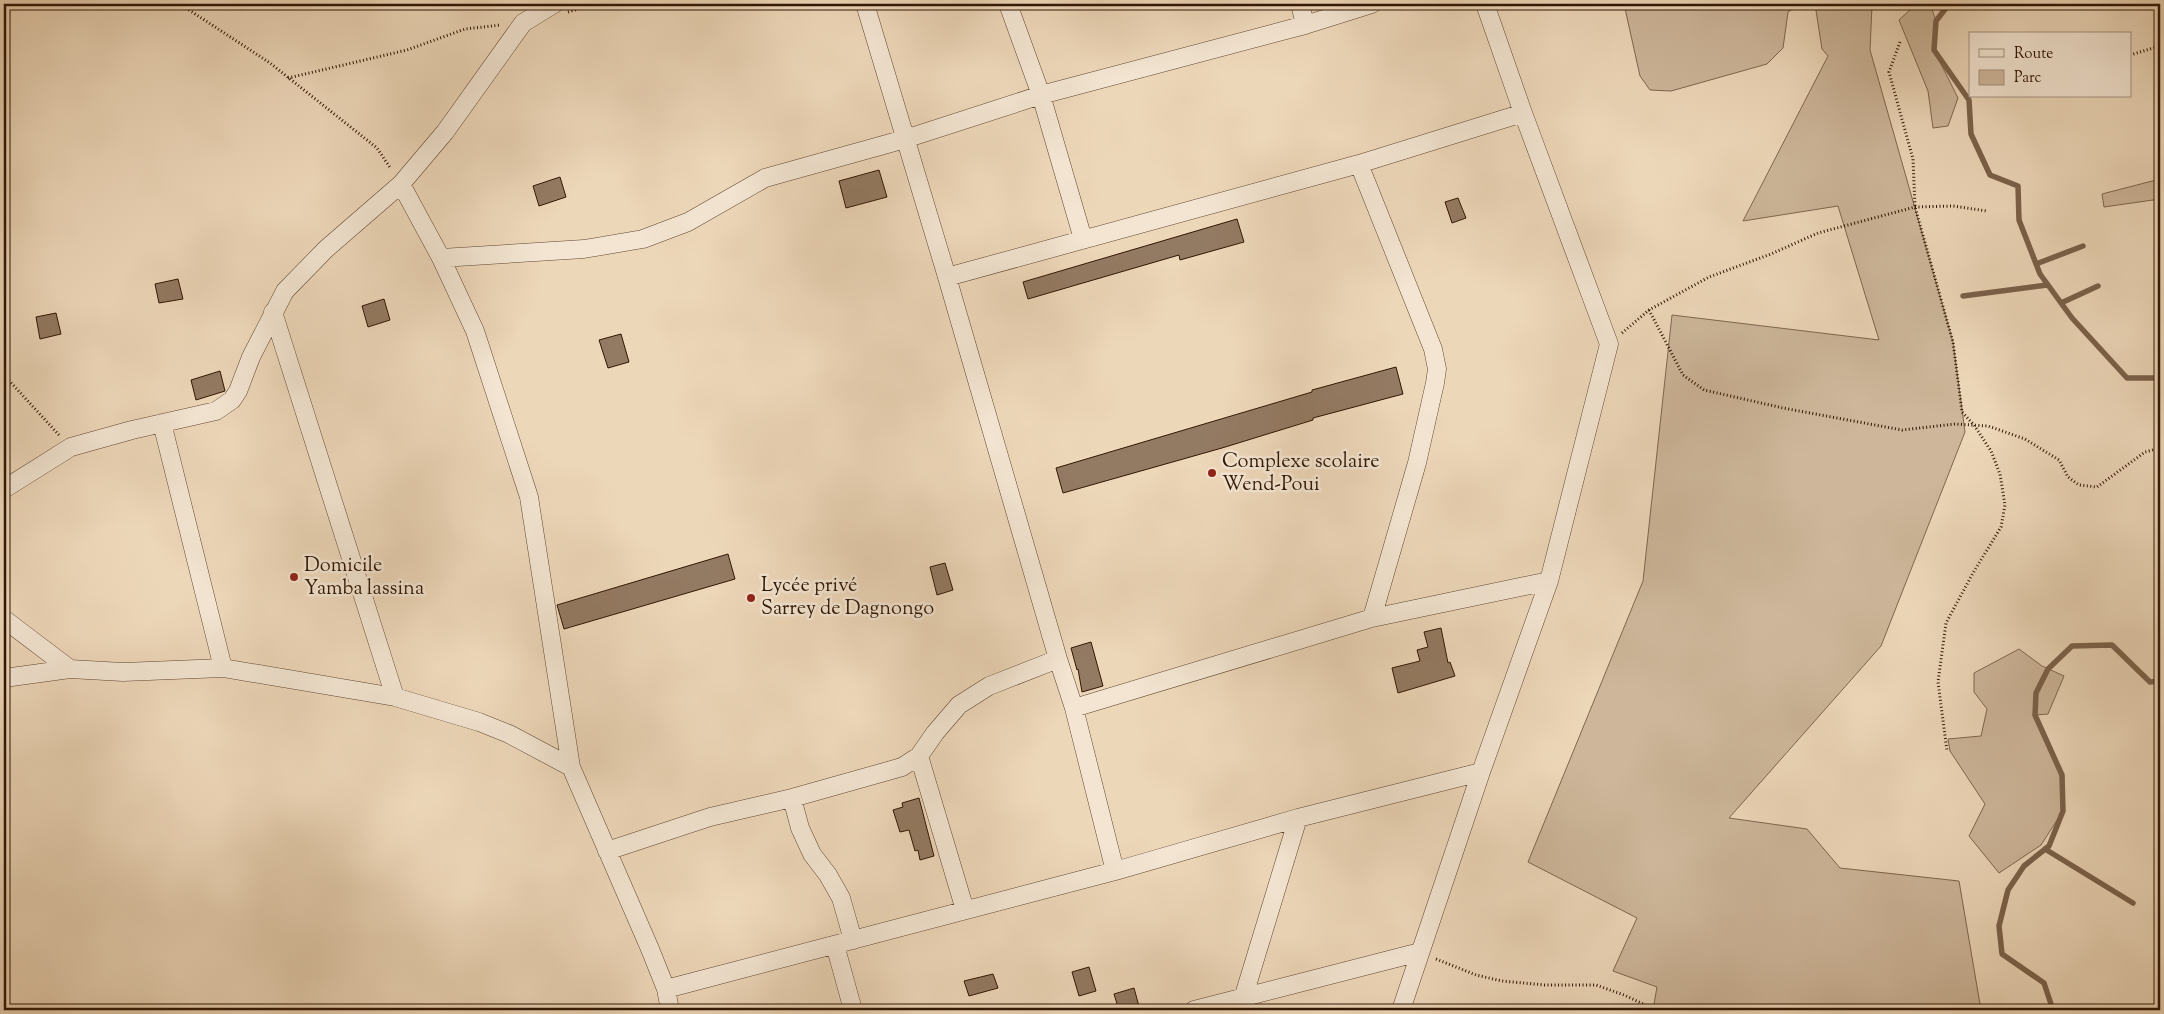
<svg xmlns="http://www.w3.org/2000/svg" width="2164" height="1014" font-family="'Sorts Mill Goudy',serif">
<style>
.green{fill:#cdb69a;stroke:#7f664f}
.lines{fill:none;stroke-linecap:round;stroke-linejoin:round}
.stream{stroke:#7b624b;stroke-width:5.5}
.building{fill:#937a62;stroke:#311604}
.minor-casing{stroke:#604631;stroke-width:19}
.path{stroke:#311604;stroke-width:3;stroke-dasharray:1 2.5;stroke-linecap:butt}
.minor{stroke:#f3e5d2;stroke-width:18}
.poi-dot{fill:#8f2418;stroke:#f3e5d2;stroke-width:2}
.labels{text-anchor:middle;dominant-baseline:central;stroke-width:5;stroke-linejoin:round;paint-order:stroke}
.poi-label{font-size:20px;fill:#311604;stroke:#f3e5d2;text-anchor:start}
</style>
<rect width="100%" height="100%" fill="#edd7b9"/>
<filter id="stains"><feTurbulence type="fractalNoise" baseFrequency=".004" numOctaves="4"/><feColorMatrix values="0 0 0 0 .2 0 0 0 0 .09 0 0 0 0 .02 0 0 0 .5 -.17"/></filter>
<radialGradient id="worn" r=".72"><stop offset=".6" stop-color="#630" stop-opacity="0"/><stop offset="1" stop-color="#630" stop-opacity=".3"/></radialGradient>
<path class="green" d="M1624,4h176l-12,8 -5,36 -16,16 -96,27 -21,-1 -10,-14z
M1815,4l57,1 -2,45 83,292 12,90 -84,214 -152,172 78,11 33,39 119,13 22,129h-328l4,-23 -44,-16 24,-53 -109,-56 115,-281 29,-266 207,25 -41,-134 -95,15 85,-165 -6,-7z
M1926,4h4l6,17 -2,29 24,48 -10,28 -15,2 -5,-37 -29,-71 15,-14z
M2160,179v20l-56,8 -2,-13z
M2019,649l23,17 22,10 -16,38 -12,1 26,60 1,36 -22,34 -42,28 -30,-37 16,-32 -35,-53 -2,-12 33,-3 6,-27 -13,-17v-19z"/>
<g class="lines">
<path class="stream" d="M1949,4l-13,17 -2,29 35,50 2,34 19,41 28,11 1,34 21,54 32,44 55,60h29l4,-3
M2036,264l47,-18
M1963,296l84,-11
M2061,303l37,-17
M2045,849l88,54
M2053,1010l-9,-27 -42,-29 -3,-28 9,-36 16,-24 25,-20 14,-35 -1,-36 -27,-60 1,-22 12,-24 24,-23 40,-1 38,37 10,-1"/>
</g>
<path class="building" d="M879,170l8,27 -41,11 -7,-27z
M560,177l6,20 -27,9 -6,-20z
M1458,198l8,20 -14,5 -7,-21z
M1237,219l7,23 -64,18 -1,-5 -151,44 -5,-17z
M178,279l5,20 -24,4 -4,-19z
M384,299l6,21 -22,7 -6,-21z
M56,313l5,21 -21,5 -4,-22z
M621,334l8,28 -21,6 -9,-28z
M1396,367l7,27 -90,24v2l-91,28 -159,45 -7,-25 256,-76v-2z
M220,371l5,20 -29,9 -5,-20z
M728,554l7,25 -171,50 -7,-24z
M945,563l8,27 -16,5 -7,-28z
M1441,628l7,35 2,-1 5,14 -57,17 -6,-25 28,-7 -3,-11 11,-3 -4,-15z
M1091,642l12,44 -21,6 -4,-23 -1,1 -6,-22z
M919,798l15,58 -14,4 -2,-10 -3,1 -6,-21 -9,2 -7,-22 10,-3 -1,-4z
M1089,967l7,24 -17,5 -7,-24z
M993,974l5,14 -29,8 -5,-15z
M1134,988l6,22h-21l-5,-16z"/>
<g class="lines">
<g class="minor-casing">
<path id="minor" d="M865,4l82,273 111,382 16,49 41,163
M1008,4l33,91 42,144
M1300,4l5,21
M1359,164l74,185 4,20 -2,14 -18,80 -45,155
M401,184l40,74 34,73 54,166 42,270
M441,258l143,-9 59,-10 45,-17 77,-44 140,-39 136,-44 264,-70 67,-21
M947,277l412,-113 164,-51
M273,312l122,385
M162,423l61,245
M4,489l67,-42 61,-17 84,-19 16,-11 6,-9 13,-34 34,-66 41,-42 75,-65 44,-52 78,-109 31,-19
M4,619l66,50 53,3 100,-4 172,29 84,25 30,12 62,33 79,182 16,40 4,21
M4,678l66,-9
M1074,708l298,-90 177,-37
M919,756l46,154
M792,798l8,30 12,26 16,21 13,23 12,42
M607,851l103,-34 82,-19 110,-31 17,-11 16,-23 24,-28 30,-19 69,-27
M835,945l18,65
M666,989l449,-118 183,-53 183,-46
M1241,1005l57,-187
M1194,1010l226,-58
M1401,1010l80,-238 68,-191 60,-237 -86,-231 -38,-109"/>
</g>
<path class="path" d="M180,4l90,59 107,85 14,21
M568,12l26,-8
M1900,42l-11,30 24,87 2,48 38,135 9,70 12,13 17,26 9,23 5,31 -4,22 -28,46 -27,50 -8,59 9,69
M2130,55l30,-9
M288,78l119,-28 58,-21 36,-4
M1649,310l34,65 21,15 79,18 119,22 53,-6 33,2 37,13 34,21 9,17 11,8 18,2 48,-35 15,-4
M1622,333l27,-23 60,-33 62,-23 47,-21 97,-26 38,-1 34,5
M4,375l55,60
M1436,959l40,16 26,6 43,4h51l28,10 32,15"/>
<use href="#minor" class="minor"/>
</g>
<g class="poi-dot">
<circle cx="1212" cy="473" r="5"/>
<circle cx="294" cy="577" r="5"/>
<circle cx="751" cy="598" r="5"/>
</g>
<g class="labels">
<g class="poi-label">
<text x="1222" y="462">Complexe scolaire<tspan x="1222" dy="23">Wend-Poui</tspan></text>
<text x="304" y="566">Domicile<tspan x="304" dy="23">Yamba lassina</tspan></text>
<text x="761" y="586">Lycée privé<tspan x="761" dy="23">Sarrey de Dagnongo</tspan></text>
</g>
</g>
<rect width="2164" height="1014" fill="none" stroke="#edd7b9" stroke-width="20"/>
<rect x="5" y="5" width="2154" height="1004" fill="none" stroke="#311604" stroke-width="2.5"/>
<rect x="10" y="10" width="2144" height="994" fill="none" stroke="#311604"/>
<rect x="1969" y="32" width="162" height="65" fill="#f3e5d2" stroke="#a59280"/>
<rect x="1979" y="49" width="25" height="8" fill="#f3e5d2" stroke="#a59280"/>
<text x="2014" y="58" font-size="15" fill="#311604">Route</text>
<rect x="1979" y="70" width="25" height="15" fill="#cdb69a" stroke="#a59280"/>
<text x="2014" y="82" font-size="15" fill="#311604">Parc</text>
<rect width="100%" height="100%" filter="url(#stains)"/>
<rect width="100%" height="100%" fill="url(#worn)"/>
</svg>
